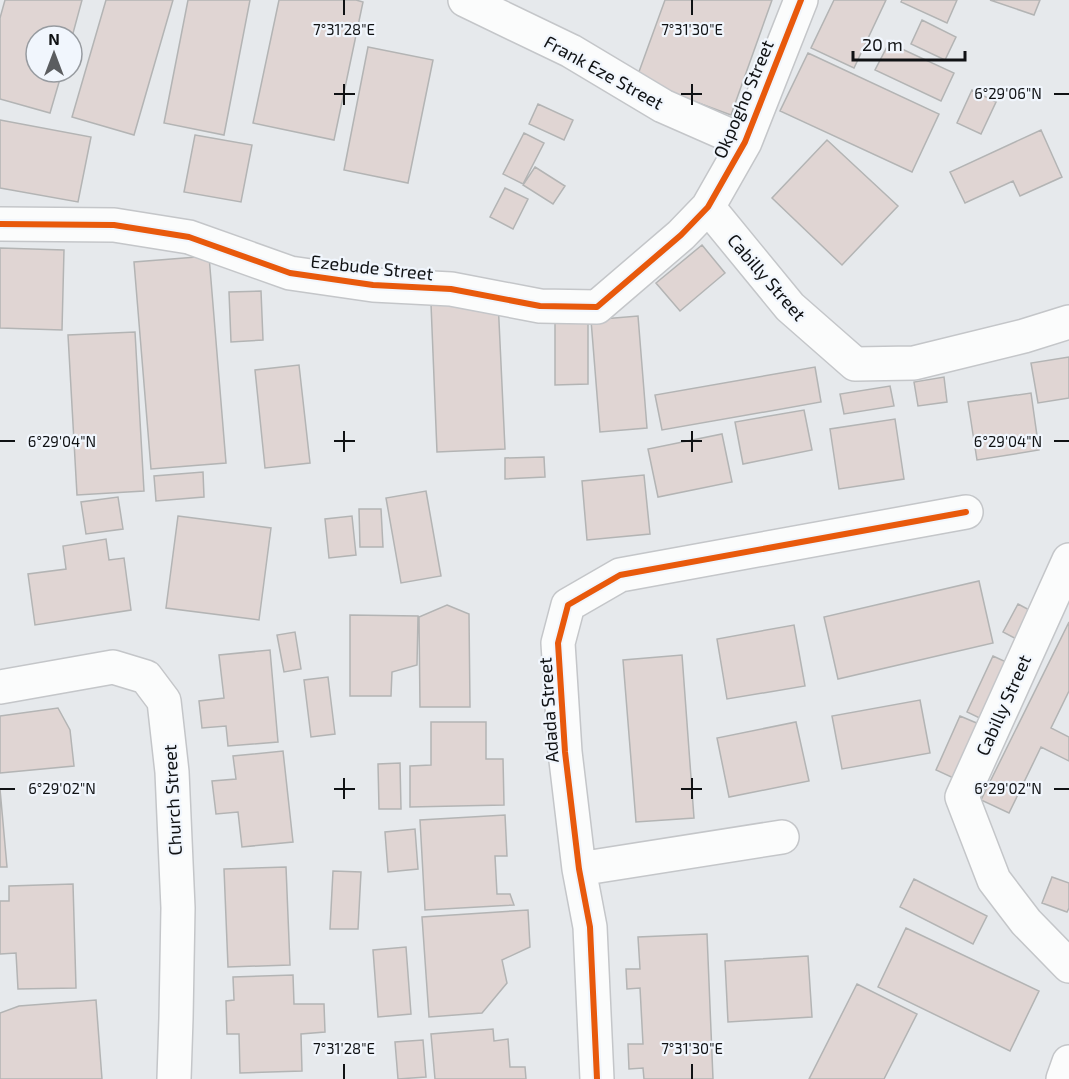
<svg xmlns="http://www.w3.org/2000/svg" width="1069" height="1079" font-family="'Exo 2',sans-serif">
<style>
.building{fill:#e0d5d3;stroke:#b3b4b4;stroke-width:1.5}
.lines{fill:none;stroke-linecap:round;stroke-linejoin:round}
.minor-casing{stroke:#c4c6c9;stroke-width:36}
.minor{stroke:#fbfcfc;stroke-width:33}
.cycleway-casing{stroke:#f1f6fd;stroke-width:10}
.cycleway{stroke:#e8590c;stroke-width:6}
.ticks{fill:none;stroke:#101214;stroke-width:2}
.labels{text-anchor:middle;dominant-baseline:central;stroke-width:4.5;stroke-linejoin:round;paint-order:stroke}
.street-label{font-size:18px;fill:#101214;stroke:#f1f6fd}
.ticks-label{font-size:15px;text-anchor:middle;fill:#101214;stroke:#f1f6fd;stroke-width:4.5;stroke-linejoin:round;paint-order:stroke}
</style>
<rect width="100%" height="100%" fill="#e6e9ec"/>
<path class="building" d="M5,0h77l-10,37 -36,-1v36h26l-12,41 -50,-14v-81z
M106,0h67l-39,135 -62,-18z
M188,0h62l-26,135 -60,-12z
M279,0h77l7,2 -29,138 -81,-17z
M665,0h107l-41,115 -95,-35z
M834,0h52l-32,68 -43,-20z
M902,0h55l-10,23 -46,-21z
M990,0h50l-6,15z
M922,20l34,17 -11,23 -34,-16z
M889,43l65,30 -13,28 -66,-31z
M368,47l65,13 -25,123 -64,-13z
M808,53l131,61 -27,58 -132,-61z
M972,90l24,12 -15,32 -24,-11z
M538,104l35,16 -9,20 -35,-16z
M0,120l91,17 -13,65 -78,-14z
M1041,130l21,47 -42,19 -7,-15 -48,22 -15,-31z
M524,133l20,10 -21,41 -20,-10z
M195,135l57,10 -11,57 -57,-10z
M827,140l71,66 -56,59 -70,-67z
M535,167l30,19 -12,18 -30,-19z
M505,188l23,11 -15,30 -23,-12z
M702,245l23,28 -45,38 -24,-28z
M0,248l64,2 -2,80 -62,-2z
M209,256l17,207 -75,6 -17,-207z
M261,291l2,49 -32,2 -2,-50z
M498,300l7,149 -68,3 -6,-148z
M638,316l9,112 -47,4 -9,-112z
M555,322h33v62l-33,1z
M135,332l9,159 -67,4 -9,-160z
M1069,357v41l-31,5 -7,-40z
M299,365l11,98 -45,5 -10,-98z
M815,367l6,35 -159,28 -7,-35z
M944,377l3,25 -29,4 -4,-24z
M890,386l4,20 -50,8 -4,-20z
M1031,393l8,57 -62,10 -9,-58z
M804,410l8,40 -69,14 -8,-42z
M895,419l9,60 -65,10 -9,-60z
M722,434l10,48 -74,15 -10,-48z
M544,457l1,20 -40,2v-21z
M203,472l1,25 -48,4 -2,-25z
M644,475l6,59 -63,6 -5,-59z
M426,491l15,85 -40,7 -15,-85z
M118,497l5,32 -37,5 -5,-32z
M359,509h22l2,38h-23z
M178,516l93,12 -12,92 -93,-12z
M352,516l4,39 -27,3 -4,-39z
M106,539l3,21 15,-2 7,52 -96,15 -7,-51 38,-5 -3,-23z
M979,581l14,62 -155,36 -14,-62z
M1018,604l19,10 -15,28 -19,-10z
M447,605l22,9 1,93h-50l-1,-90z
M350,615l68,1 -1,49 -25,7 -1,24h-41z
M1069,622v69l-18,37 18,9v24l-28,-14 -32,66 -28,-13z
M794,625l11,61 -78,13 -10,-60z
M295,632l6,37 -17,3 -7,-37z
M270,650l8,92 -50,4 -2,-20 -24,2 -3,-27 25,-3 -5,-43z
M682,655l12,163 -58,4 -13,-162z
M993,656l26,12 -27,56 -25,-12z
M328,677l7,57 -24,3 -7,-57z
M920,700l10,53 -88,16 -10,-53z
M58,708l12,22 4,36 -74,7v-57z
M960,716l26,11 -26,54 -24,-11z
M431,722h55v37h17l1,46 -94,2v-41l21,-1z
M796,722l13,59 -80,16 -12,-59z
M283,751l10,91 -51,5 -4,-35 -22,2 -4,-33 24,-2 -3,-23z
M400,763l1,46h-22l-1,-45z
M0,789l7,78h-7z
M505,815l2,41h-12l2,38h13l4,11 -89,5 -5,-90z
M415,829l3,40 -30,3 -3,-40z
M286,867l4,98 -62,2 -4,-98z
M333,871l28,1 -3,57h-28z
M1052,877l17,6v25l-2,4 -25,-9z
M914,879l73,37 -14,28 -73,-37z
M73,884l3,104 -58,1 -2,-36 -16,1v-53h9v-15z
M528,910l2,37 -28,13 5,23 -25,30 -53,4 -7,-100z
M906,928l133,63 -29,60 -132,-64z
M707,934l6,145h-69l-1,-11 -14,1 -1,-25h15l-3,-56 -13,1 -1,-20h14l-2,-32z
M406,947l5,67 -33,3 -5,-67z
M808,956l4,61 -84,5 -3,-61z
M293,975l1,29h30l1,28 -24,2 1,37 -62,2 -1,-39h-12l-1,-33 8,-1 -1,-23z
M857,984l60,30 -33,65h-75z
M96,1000l6,79h-102v-66l19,-7z
M493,1029l1,12 14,-2 2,28h15l1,12h-91l-4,-45z
M423,1040l3,37 -28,2 -3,-37z"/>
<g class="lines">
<g class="minor-casing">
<path id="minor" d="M465,0l106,51 92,55 82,36
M708,207l82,100 65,57 59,-1 110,-27 45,-14
M0,224l114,1 75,12 101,36 83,12 78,4 89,17 57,1 84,-72 27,-28 37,-65 56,-142
M1069,560l-107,237 32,83 32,42 43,44
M0,687l113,-20 33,10 18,24 8,71 6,136 -2,110 -2,61
M579,869l203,-32
M597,1079l-7,-152 -11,-58 -14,-117 -7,-109 10,-38 52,-30 346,-63
M1063,1079l6,-17"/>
</g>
<use href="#minor" class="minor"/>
<g class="cycleway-casing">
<path id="cycleway" d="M0,224l114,1 75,12 101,36 83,12 78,4 89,17 57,1 84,-72 27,-28 37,-65 56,-142
M597,1079l-7,-152 -11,-58 -14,-117 -7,-109 10,-38 52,-30 346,-63"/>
</g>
<use href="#cycleway" class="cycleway"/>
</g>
<path class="ticks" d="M344,0v15M692,0v15M344,84v21M692,84v21M334,94h21M681,94h21M1054,94h15M344,431v21M692,431v21M0,441h15M334,441h21M681,441h21M1054,441h15M344,778v21M692,778v21M0,789h15M334,789h21M681,789h21M1054,789h15M344,1064v15M692,1064v15"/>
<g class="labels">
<g class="street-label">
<text transform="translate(604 72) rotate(29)">Frank Eze Street</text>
<text transform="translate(743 99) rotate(-67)">Okpogho Street</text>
<text transform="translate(372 267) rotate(6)">Ezebude Street</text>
<text transform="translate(767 277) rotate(49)">Cabilly Street</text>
<text transform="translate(1003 705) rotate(-66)">Cabilly Street</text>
<text transform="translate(548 710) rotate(-94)">Adada Street</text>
<text transform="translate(172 800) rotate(-93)">Church Street</text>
</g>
</g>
<g class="ticks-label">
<text x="344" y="35">7°31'28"E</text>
<text x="692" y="35">7°31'30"E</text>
<text x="1008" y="99">6°29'06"N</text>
<text x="62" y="447">6°29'04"N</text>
<text x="1008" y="447">6°29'04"N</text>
<text x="62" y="794">6°29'02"N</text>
<text x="1008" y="794">6°29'02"N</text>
<text x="344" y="1054">7°31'28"E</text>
<text x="692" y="1054">7°31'30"E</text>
</g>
<g transform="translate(54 54)"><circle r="28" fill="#f1f6fd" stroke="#979ba0" stroke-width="1.5"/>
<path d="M0-4.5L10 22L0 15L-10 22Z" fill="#5b5d60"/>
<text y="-9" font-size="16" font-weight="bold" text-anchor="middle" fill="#101214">N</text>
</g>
<path d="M853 51v9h112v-9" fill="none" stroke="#101214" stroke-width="3"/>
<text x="862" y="51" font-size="18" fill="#101214" stroke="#f1f6fd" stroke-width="4.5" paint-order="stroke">20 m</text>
</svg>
